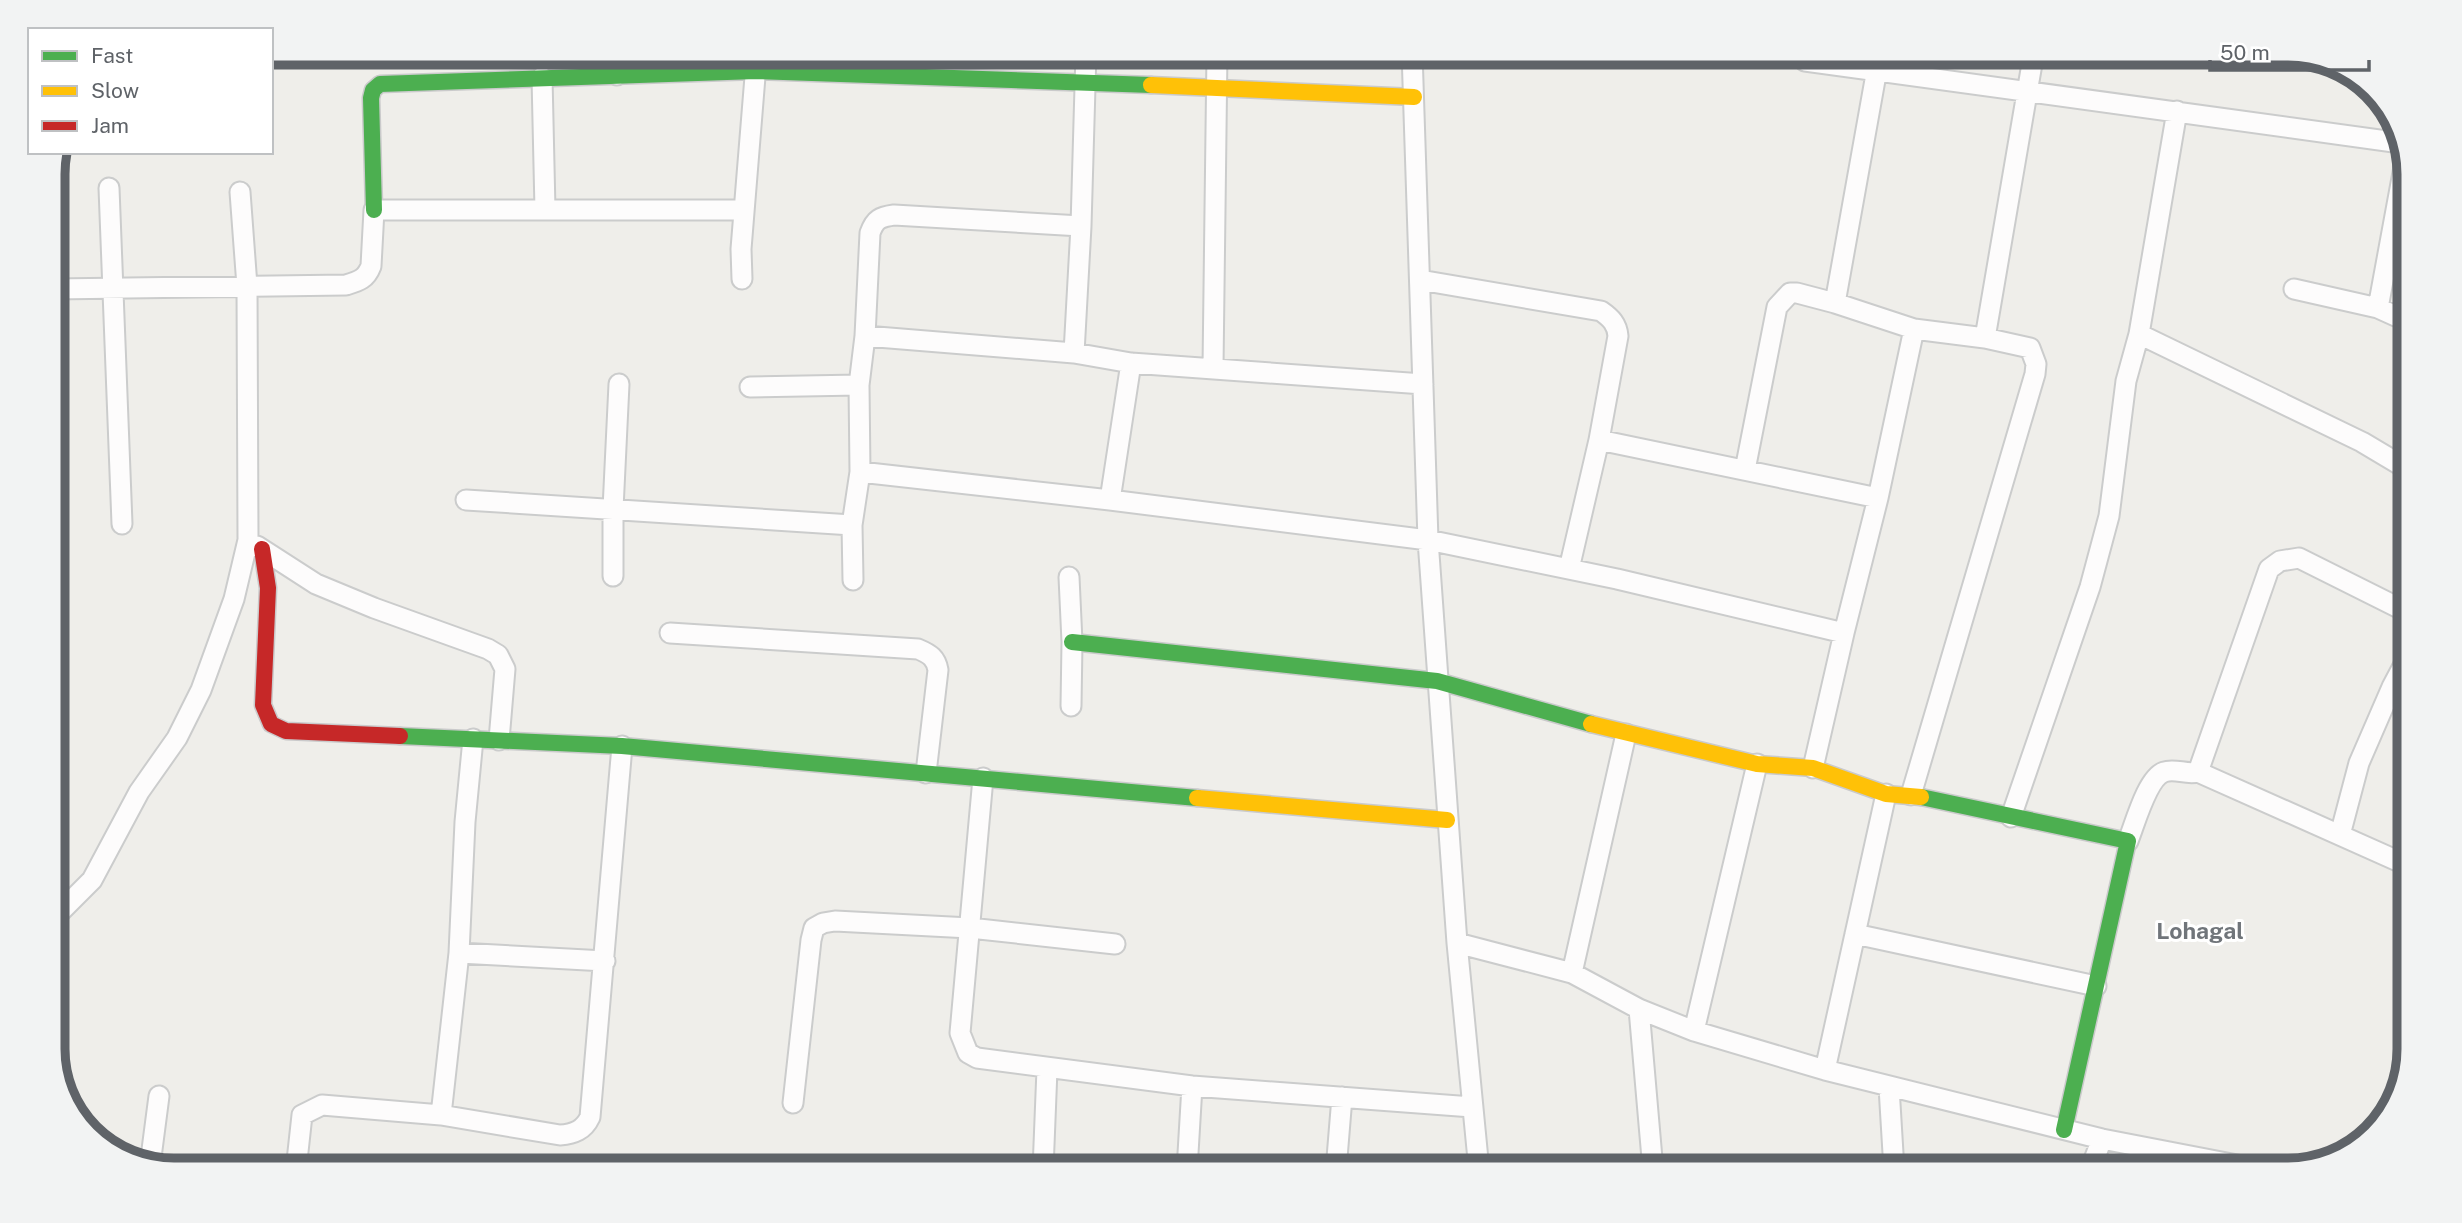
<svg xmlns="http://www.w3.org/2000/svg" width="2462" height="1223" font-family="'Public Sans',sans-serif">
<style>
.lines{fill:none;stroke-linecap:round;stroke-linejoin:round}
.street-casing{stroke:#cbcccc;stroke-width:23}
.fast-casing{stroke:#cacacb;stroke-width:19}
.slow-casing{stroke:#cacacb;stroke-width:19}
.jam-casing{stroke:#cacacb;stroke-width:19}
.street{stroke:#fdfcfc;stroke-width:19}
.fast{stroke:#4caf50;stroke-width:16}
.slow{stroke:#ffc107;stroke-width:16}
.jam{stroke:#c62828;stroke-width:16}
.labels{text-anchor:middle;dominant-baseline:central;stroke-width:6;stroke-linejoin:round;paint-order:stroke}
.quarter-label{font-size:23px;font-weight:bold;fill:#70757a;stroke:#fff}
.rim{fill:none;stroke:#5f6368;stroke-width:9}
</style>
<rect width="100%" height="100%" fill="#efeeea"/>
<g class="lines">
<g class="street-casing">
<path id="street" d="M1412,52l16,488 29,403 22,227
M1805,61l596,82
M617,75l1,-23
M542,77l3,133
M109,188l13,336
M742,279l-1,-30 16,-197
M1420,280l181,31c10,7 16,13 17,25l-19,104 -30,129
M53,289l293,-4c13,-4 20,-6 25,-19l3,-56h370
M2294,289l84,19 31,14
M1835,303l45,-251
M2378,308l28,-152
M2139,334l223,108 47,28
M865,336l209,17 57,10 292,21
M1985,338l49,-286
M1074,353l7,-127 5,-174
M1213,368l4,-316
M750,387l109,-2
M1599,440l279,58
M1745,470l32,-163 13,-14h7l38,10 79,26 71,9 45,10 6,16 -1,10 -124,421
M860,472l250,28 318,40 189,39 227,54 34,-135 36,-169
M466,500l386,25
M1110,500l21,-137
M257,546l59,38 58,24 114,41 10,6 7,14 -6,71
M613,576v-67l6,-125
M1069,577l3,65 -1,64
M853,580l-1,-55 8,-53 -1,-87 6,-49 5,-103c5,-14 10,-16 24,-18l187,11
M670,633l248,16c12,5 18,9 20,21l-12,103
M1813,768l31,-135
M2198,772l211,94
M983,778l-23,255 8,20 9,5 215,28 280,21
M2011,817l79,-230 19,-71 17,-135 13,-47 38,-223
M2340,835l19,-72 33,-76 17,-32
M2128,841c7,-17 19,-63 36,-69 11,-4 22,3 34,0l71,-203 11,-8 19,-3 110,55
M53,919l39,-39 47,-88 38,-54 24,-48 33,-91 14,-59 -1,-254 -7,-94
M1855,934l241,52
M1457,943l115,30 67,36 55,22 131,39 277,69 161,31
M459,953l146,8
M1572,973l54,-239
M1639,1009l14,161
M1694,1031l63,-267
M1825,1070l61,-276
M1889,1087l5,83
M793,1103l18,-163 3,-12 9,-5 12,-2 135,7 145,16
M441,1115l18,-162 6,-131 8,-83
M150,1165l9,-69
M296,1170l6,-55 20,-10 119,10 119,20c14,-1 24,-5 30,-18l32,-371
M1043,1170l4,-101
M1187,1170l5,-84
M1336,1170l6,-73
M2090,1170l12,-31"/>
</g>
<g class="fast-casing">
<path id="fast" d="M374,210l-3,-112 2,-8 7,-6 376,-13 395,14
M1072,642l365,39 154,43
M400,736l222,10 575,52
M1921,797l207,44 -64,289"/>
</g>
<g class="slow-casing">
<path id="slow" d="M1151,85l263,12
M1591,724l166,40 56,4 73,26 35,3
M1197,798l250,22"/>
</g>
<g class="jam-casing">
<path id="jam" d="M262,549l6,39 -5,117 8,19 15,7 114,5"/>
</g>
<use href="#street" class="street"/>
<use href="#fast" class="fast"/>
<use href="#slow" class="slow"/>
<use href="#jam" class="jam"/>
</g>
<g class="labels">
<g class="quarter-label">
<text x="2200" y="930">Lohagal</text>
</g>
</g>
<path d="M0 0H2462V1223H0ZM174 65H2288A109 109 0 0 1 2397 174V1049A109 109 0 0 1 2288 1158H174A109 109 0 0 1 65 1049V174A109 109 0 0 1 174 65Z" fill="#f2f3f3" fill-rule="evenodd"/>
<path class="rim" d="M174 65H2288A109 109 0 0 1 2397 174V1049A109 109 0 0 1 2288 1158H174A109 109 0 0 1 65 1049V174A109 109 0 0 1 174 65Z"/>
<rect x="28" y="28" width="245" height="126" fill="#ffffff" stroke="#bfc1c3" stroke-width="2"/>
<rect x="42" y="51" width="35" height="10" fill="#4caf50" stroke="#bfc1c3" stroke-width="2"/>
<text x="91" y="63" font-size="21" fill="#5f6368">Fast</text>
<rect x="42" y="86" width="35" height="10" fill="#ffc107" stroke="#bfc1c3" stroke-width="2"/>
<text x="91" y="98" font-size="21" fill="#5f6368">Slow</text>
<rect x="42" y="121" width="35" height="10" fill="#c62828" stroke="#bfc1c3" stroke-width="2"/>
<text x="91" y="133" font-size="21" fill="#5f6368">Jam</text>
<path d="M2210 60v10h159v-10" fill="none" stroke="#5f6368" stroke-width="3.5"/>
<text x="2220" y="60" font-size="21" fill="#5f6368" stroke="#ffffff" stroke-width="5" paint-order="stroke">50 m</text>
</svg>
